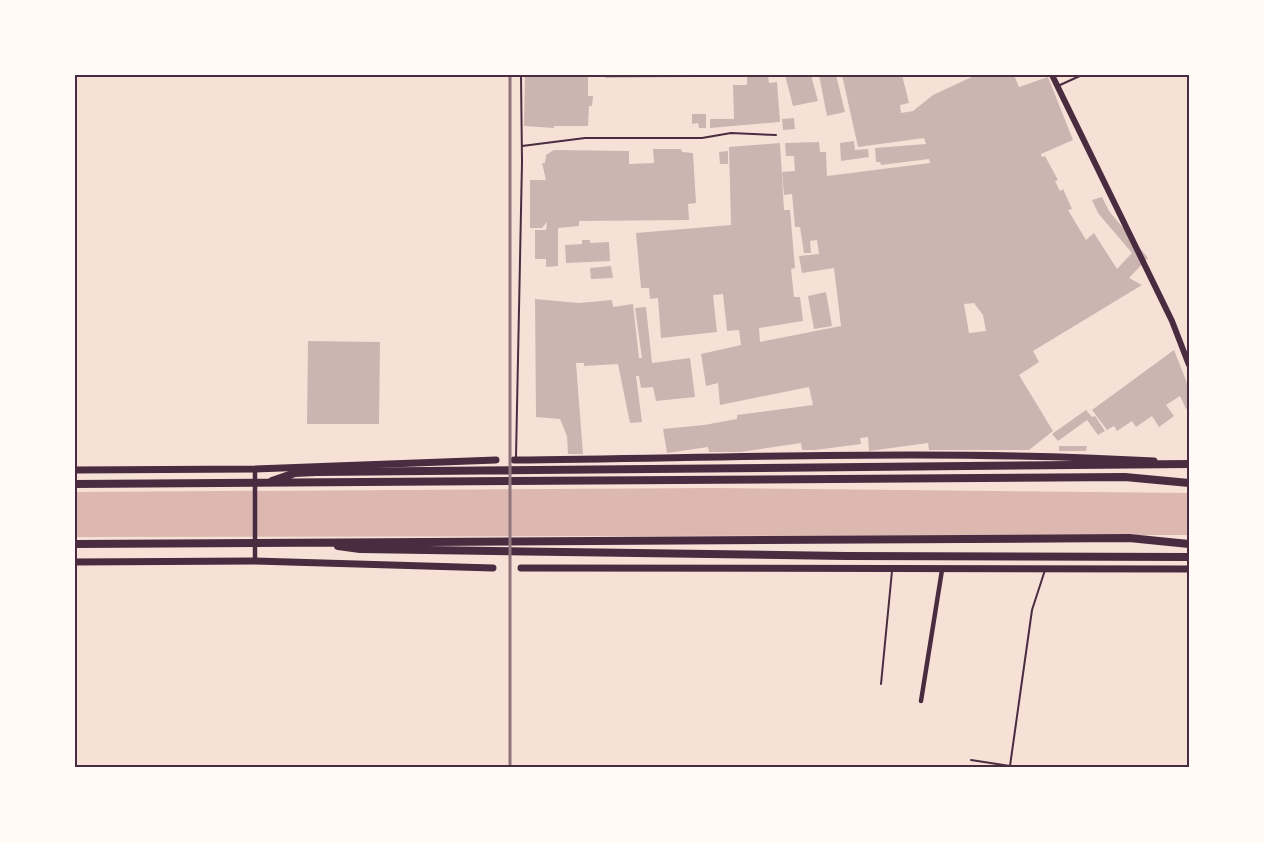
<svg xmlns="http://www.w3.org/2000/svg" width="1264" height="843" font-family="Lato,sans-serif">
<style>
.water{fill:#dcb8b0}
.building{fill:#ccb4b1;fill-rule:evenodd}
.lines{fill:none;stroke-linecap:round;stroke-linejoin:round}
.service{stroke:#4a2c40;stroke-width:2}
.minor{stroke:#4a2c40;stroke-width:4.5}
.tertiary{stroke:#4a2c40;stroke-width:6}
.secondary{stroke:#4a2c40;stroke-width:7}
.trunk{stroke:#4a2c40;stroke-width:8}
.rail{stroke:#8f747c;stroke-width:3}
.neatline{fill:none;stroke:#4a2c40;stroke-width:2}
</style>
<rect width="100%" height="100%" fill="#f7e1d7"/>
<path class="water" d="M712,488l477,5v42l-1114,2v-45z"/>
<path class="building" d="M525,75h63v21h5l-1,10h-3l-1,20h-34v2l-30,-2z
M605,75h88v2l-88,1z
M747,75h21l1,8 8,-1 3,40 -70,6v-9h24l-1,-34h14z
M785,75h26l7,26 -25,5z
M819,75h17l9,37 -18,4z
M842,75h60l7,28 -9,2 1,8 12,-2 20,-16 43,-20h38l5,12 29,-10 25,63 -32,14 1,3 3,-1 13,24 -3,1 5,10 3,-2 9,20 -4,1 18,30 8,-7 23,36 15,-16 -34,-40 -6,-13 10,-3 7,14 39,47 -19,20 13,7 -109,66 6,11 -20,13 34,56 -24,19h-100l-1,-7 -59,8 -1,-14 -8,1 1,6 -46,6h-13l-1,-7 -60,9h-32l-1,-5 -41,6 -4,-24 41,-4 33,-6v-4l76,-10 -4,-18 -89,18 -2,-22 -12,3 -5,-32 40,-9 -2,-15 -12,1 -4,-37 -10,1 4,37 -56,6 -3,-40 -8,1 -1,-11h-8l-5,-55 95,-8 -2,-78 51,-4 4,67h6l5,58 -4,1 3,28h6l3,24 -44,7 1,14 81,-16 -7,-58 -32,5 -3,-17 20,-2 -2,-14 -7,1 1,12h-7l-4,-26h-5l-3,-33 -8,1 -2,-23 13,-1 -1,-15h-8l-1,-13 34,-1 1,10h6l1,24 103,-13 -1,-4 -48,6 -1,-3h-4l-1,-14 51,-4 -2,-6 -66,9zM974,303l9,12 3,16 -17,2 -5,-29z
M692,114h14v14h-7l-1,-5 -6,1z
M794,118l1,11 -12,1 -1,-11z
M854,141l1,9 13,-1 1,8 -28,4 -1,-18z
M653,149h28l1,3 11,1 3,50 -8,1 1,16 -110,1v5l-21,2v38l-12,1v-8h-11v-29h11l1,-8 -5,6h-12v-48h16l-4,-17h3l1,-8 8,-5 75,1v13l25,-1z
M728,151v13h-8l-1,-12z
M582,240h8v3l19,-1 1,19 -44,2 -1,-18 17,-1z
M611,266l2,12 -22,1 -1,-11z
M826,292l6,34 -18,3 -6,-33z
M535,299l44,4 33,-3 1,7 20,-3 6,54h3l-7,-50 11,-1 6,56 38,-5 5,39 -39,4 -3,-14 -12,1 -2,-12h-3l6,46 -12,1 -12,-59 -34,2v-3h-8l7,91h-15l-1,-18 -7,-17 -24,-2z
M308,341l72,1 -1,82h-72z
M1174,350l15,38v20l-3,1 -6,-13 -14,9 8,11 -15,11 -7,-11 -16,11 -4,-6 -15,10 -3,-5 -7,4 -15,-20z
M1086,410l6,7 3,-1 10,15 -7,4 -11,-15 -29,21 -6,-7z
M1059,446h28l-1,5h-27z"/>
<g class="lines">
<path class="service" d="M1060,85l22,-10
M522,146l63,-8h117l29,-5 45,2
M516,457l6,-295 -1,-87
M881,684l11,-113
M971,760l39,6 22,-156 13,-40"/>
<path class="minor" d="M255,469v92
M921,701l21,-131"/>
<path class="tertiary" d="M1052,75l120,246 17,44"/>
<path class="secondary" d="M514,460c213,-2 426,-11 640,1
M75,470l180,-1 241,-9
M75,562l180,-1 238,7
M521,568l668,1"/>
<path class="trunk" d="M272,481l23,-8 21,-1 873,-8
M75,484l1050,-7 64,6
M75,544l1054,-6 60,6
M338,546l22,3 486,7 343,1"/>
<path class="rail" d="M510,768v-693"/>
</g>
<rect width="1264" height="843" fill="none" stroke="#fffaf5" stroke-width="153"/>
<rect x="76" y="76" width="1112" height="690" class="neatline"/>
</svg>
